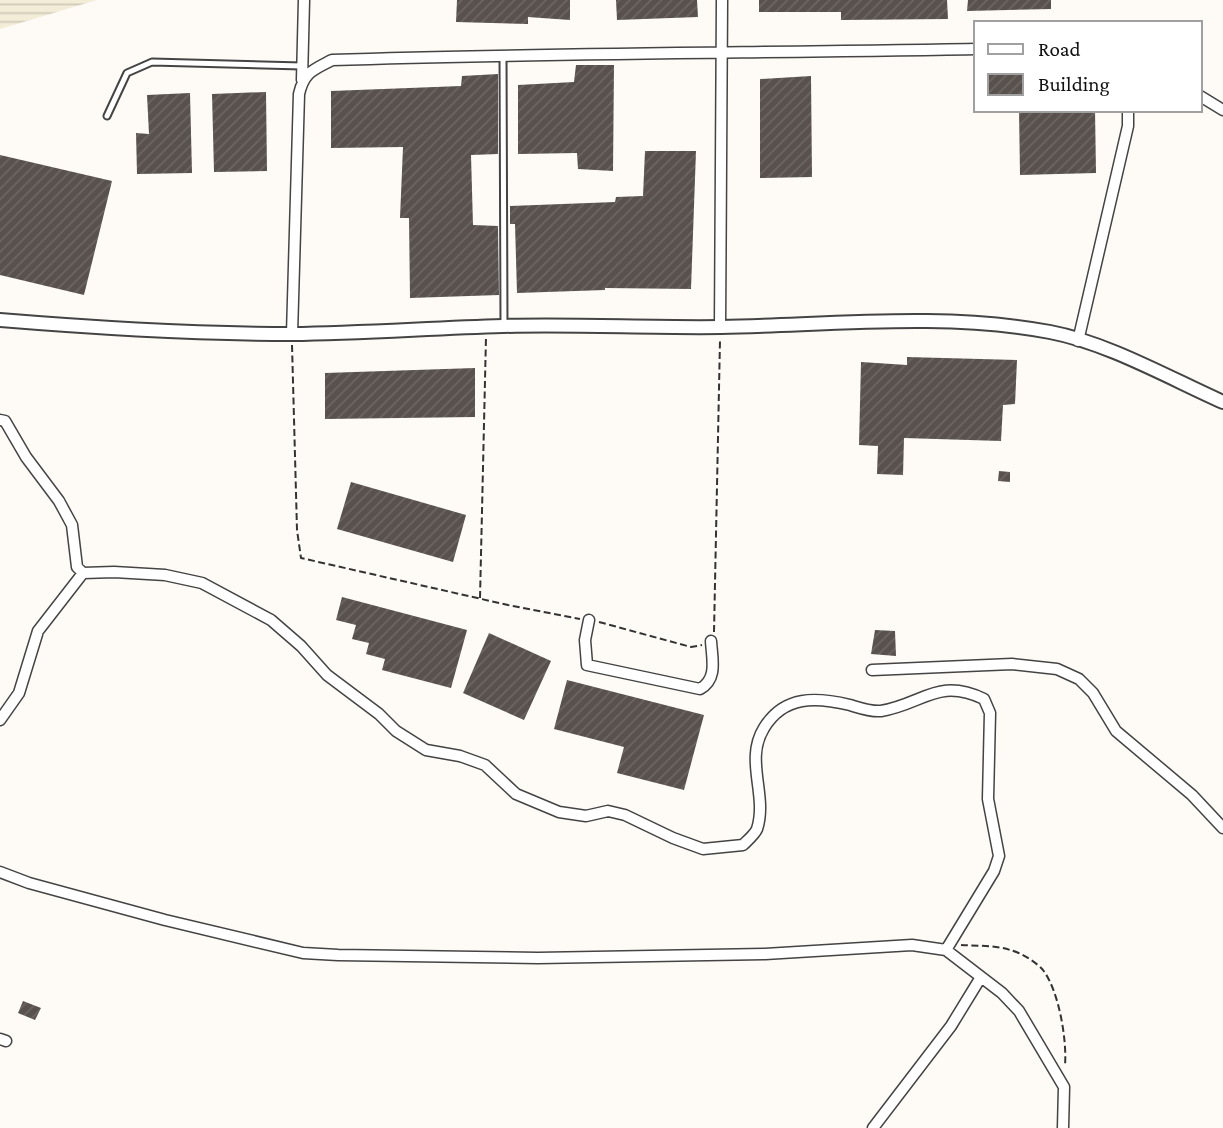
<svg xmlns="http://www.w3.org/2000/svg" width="1223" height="1128" font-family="'Crimson Pro',serif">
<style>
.farmland{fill:url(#farmland-rules)}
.building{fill:url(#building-hatch)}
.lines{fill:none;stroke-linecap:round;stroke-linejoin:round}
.service-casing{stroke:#444;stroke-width:9}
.minor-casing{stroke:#444;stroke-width:13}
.tertiary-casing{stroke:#444;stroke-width:16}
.path{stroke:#333;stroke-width:2;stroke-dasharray:7 3.5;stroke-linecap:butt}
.service{stroke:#fff;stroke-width:5}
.minor{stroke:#fff;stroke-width:10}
.tertiary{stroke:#fff;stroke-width:12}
</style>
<defs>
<pattern id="farmland-rules" width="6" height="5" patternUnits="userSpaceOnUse" patternTransform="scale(1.75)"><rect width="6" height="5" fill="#f3ecd7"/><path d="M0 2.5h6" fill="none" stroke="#cfc9b8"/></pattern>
<pattern id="building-hatch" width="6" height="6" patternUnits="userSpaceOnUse" patternTransform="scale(1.75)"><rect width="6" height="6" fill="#59514e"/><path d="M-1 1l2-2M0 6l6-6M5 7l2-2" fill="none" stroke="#6c6663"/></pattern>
</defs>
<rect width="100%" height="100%" fill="#fefbf6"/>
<path class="farmland" d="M0,0h97l-97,29z"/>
<path class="building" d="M457,0h113v20l-42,-3v7l-72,-2z
M616,0h81l1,17 -81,3z
M759,0h188l1,19 -107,1v-8h-82z
M968,0h83v9l-84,2z
M576,65h38l-1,106 -35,-2 -1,-16 -59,1v-69l56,-3z
M498,74v80l-27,1 2,70 25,1 1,69 -89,3 -1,-80h-9l3,-71 -72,1v-57l130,-5 1,-10z
M811,76l1,101 -52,1v-99z
M266,92l1,79 -53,1 -2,-78z
M190,93l2,80 -55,1 -1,-41 13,1 -2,-39z
M1019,110h76l1,63 -76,2z
M645,151h51l-5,138 -86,-1v2l-88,3 -2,-69h-5v-18l105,-4 1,-5 27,-1z
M0,155l112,26 -28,114 -84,-20z
M907,357l110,3 -2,44 -12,1 -2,36 -97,-3 -1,37 -26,-1 1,-28 -19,-1 2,-83 46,3z
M475,368v49l-150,2v-46z
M999,471l11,1v10l-12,-1z
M351,482l115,33 -13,47 -116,-33z
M342,597l125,33 -16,58 -69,-18 3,-11 -19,-5 3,-11 -17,-4 4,-14 -20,-5z
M875,630l20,1 1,25 -25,-2z
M489,633l62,28 -27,59 -61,-27z
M567,680l137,35 -20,75 -67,-17 7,-26 -70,-18z
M23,1001l18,7 -6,12 -17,-7z"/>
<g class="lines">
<g class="service-casing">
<path id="service" d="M503,55l1,270
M107,116l20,-43 25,-11 150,4"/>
</g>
<g class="minor-casing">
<path id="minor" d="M302,80l2,-80
M1200,96l23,14
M720,327l2,-327
M292,334l7,-240c5,-22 14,-24 33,-34 215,-7 429,-7 644,-11
M1078,341l50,-215v-16
M0,420l5,1 21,36 33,44 13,24 5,42 6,6 31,-1 51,3 37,8 69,37 30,26 26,29 52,39 17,17 30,19 34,6 25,9 31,29 43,18 27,4 22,-5 17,4 48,23 30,11 40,-4c5,-5 12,-11 14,-16 11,-34 -13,-69 7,-101 20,-33 52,-31 86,-23 10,3 21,7 31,6 42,-7 57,-34 103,-12l6,14 -2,86 11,57 -5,15 -48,79
M589,620l-4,20 2,25 113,24c18,-10 12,-30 11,-48
M872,670l140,-6 45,5 22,10 14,14 23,38 76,64 31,33
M0,720l19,-27 19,-62 45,-58
M0,872l29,11 136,37 138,33 35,2 200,3 227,-4 147,-9 34,5 56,43 17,18 45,76 -1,41
M0,1039l6,2
M873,1128l78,-102 30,-49"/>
</g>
<g class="tertiary-casing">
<path id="tertiary" d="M0,320c97,8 194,14 292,14 70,-1 141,-6 211,-8 73,-2 145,2 218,1 107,-2 224,-15 329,5 58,11 119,46 173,70"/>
</g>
<path class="path" d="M292,345l5,185 4,28 207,47 72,14
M480,598l6,-261
M599,622l92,25 11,-2
M714,632l6,-292
M961,945c16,1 34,0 49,5 10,2 26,12 33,20 16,21 24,70 22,95"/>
<use href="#service" class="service"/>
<use href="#minor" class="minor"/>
<use href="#tertiary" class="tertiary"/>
</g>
<rect x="974" y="21" width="228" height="91" fill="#ffffff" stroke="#a0a0a0" stroke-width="2"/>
<rect x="988" y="44" width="35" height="10" fill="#ffffff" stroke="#a0a0a0" stroke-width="2"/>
<text x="1038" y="56" font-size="21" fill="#111111">Road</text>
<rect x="988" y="74" width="35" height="21" fill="url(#building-hatch)" stroke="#a0a0a0" stroke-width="2"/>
<text x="1038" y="91" font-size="21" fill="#111111">Building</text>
</svg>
